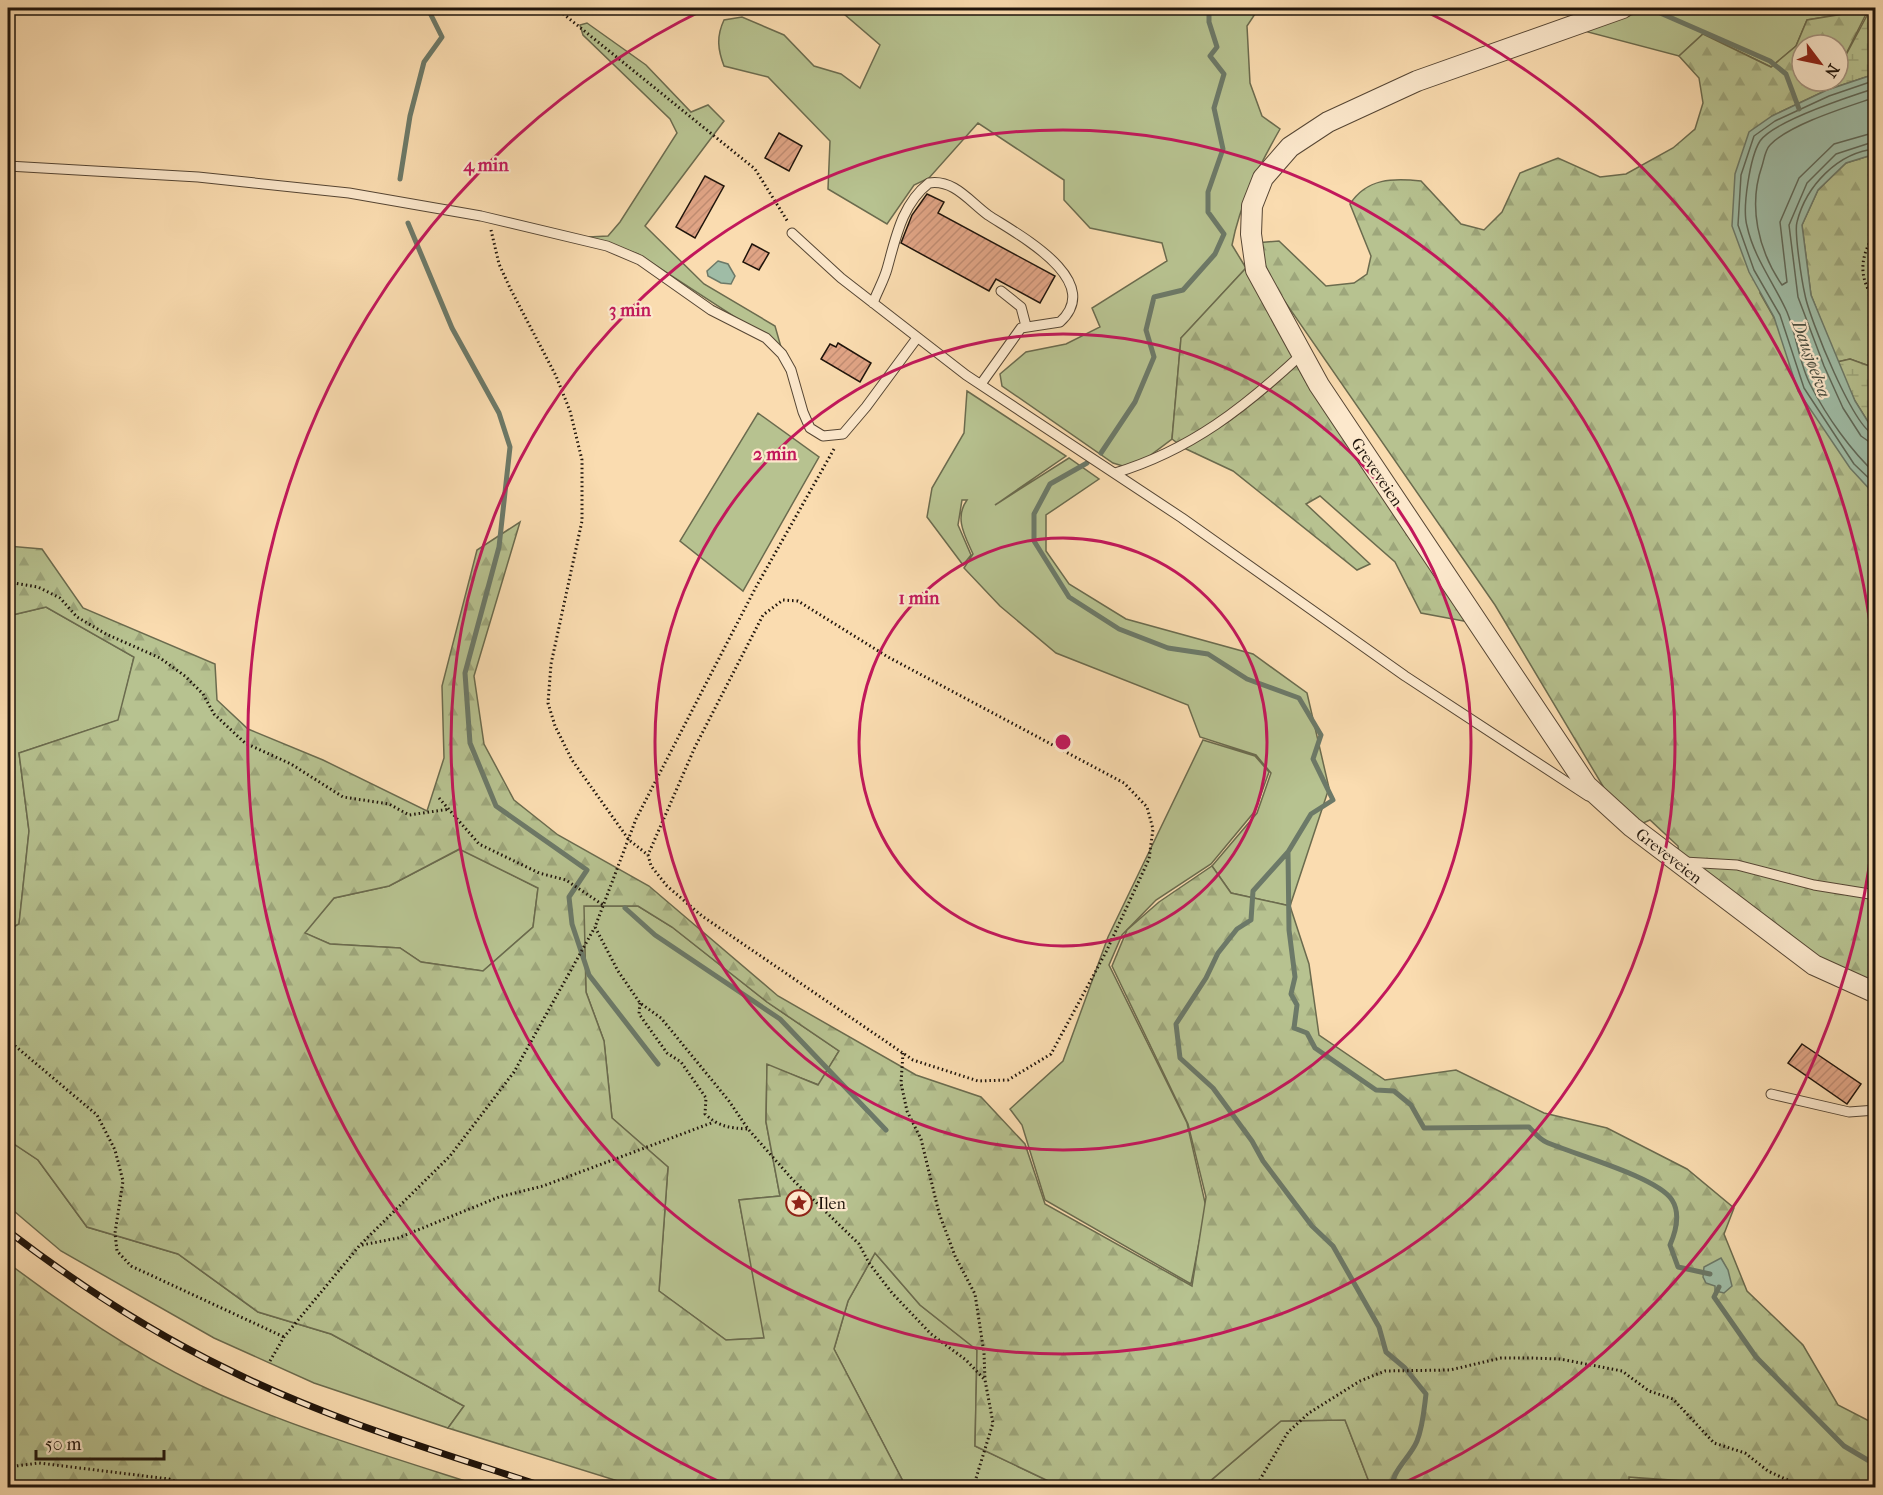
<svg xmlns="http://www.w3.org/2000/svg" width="1883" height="1495" font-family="'IM FELL French Canon',serif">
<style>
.green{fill:#b7c290;stroke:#6b6b4e;stroke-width:1.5}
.forest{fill:url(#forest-firs);stroke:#6b6b4e;stroke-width:1.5;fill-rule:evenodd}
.wetland{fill:url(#wetland-marsh);stroke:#6b6b4e;stroke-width:1.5}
.water{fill:#9fbca6;stroke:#6c7968;stroke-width:1.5}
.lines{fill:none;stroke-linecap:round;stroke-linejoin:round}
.shore{stroke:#5f6858;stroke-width:1.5}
.stream{stroke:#6c7968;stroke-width:5}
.building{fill:url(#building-hatch);stroke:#1f140b;stroke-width:1.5}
.lane-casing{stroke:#564634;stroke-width:11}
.street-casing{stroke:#564634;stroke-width:22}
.path{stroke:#1f140b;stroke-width:3;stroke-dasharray:1.5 3;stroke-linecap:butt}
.lane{stroke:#fce8cc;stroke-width:9}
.street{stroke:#fce8cc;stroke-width:20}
.rail-casing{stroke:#1f140b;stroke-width:7}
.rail{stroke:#fce8cc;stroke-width:4.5;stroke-dasharray:14;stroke-linecap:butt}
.ring{fill:none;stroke:#c2185b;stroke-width:3}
.labels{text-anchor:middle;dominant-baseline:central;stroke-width:4.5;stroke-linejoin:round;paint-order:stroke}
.street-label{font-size:16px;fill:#1f140b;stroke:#fce8cc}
.poi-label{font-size:16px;fill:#1f140b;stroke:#fce8cc;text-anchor:start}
.water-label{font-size:18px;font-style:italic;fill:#4c4f41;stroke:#fce8cc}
.centre{fill:#c2185b;stroke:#fce8cc;stroke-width:3}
.ring-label{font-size:18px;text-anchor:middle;font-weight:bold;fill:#c2185b;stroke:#fce8cc;stroke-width:4.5;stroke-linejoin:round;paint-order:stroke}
</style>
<defs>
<pattern id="forest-firs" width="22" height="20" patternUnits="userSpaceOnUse" patternTransform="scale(1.5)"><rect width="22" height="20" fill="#b7c290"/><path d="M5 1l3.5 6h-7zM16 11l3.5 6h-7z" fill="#9da67b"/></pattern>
<pattern id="wetland-marsh" width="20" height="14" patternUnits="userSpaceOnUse" patternTransform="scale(1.5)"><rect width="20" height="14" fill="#b7c290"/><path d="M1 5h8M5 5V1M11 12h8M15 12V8" fill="none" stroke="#9da67b"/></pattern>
<pattern id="building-hatch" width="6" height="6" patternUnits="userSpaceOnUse" patternTransform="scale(1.5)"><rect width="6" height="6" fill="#e0a485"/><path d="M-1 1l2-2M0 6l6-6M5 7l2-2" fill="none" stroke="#c08c72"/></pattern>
</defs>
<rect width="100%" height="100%" fill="#fadcb0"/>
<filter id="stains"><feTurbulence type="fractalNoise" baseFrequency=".00333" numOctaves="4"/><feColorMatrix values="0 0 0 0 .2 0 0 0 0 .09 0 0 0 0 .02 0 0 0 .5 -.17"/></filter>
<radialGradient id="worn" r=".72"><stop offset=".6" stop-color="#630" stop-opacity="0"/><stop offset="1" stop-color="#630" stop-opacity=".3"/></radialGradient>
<path class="green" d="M837,8h422l-12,18 3,57 12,33 18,13c-21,37 -40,74 -48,116l14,23 -65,70 -9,101 -24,18 -22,10 -13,-4 -111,-77 -2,-12 26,-22 40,-8 34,-17 -8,-19 75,-47 -5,-18 -72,-15 -26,-28v-20l-86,-57 -49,55 -15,7 -27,39 -59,-35 2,-48 -62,-64 -44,-11c-6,-16 -8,-29 0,-46l18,-3 42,18 30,31 27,8 19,14 20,-43z
M1651,8h220l-3,2 -61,10 -11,26 -25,21 -68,-33 -24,22 -95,-25z
M587,23l59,42 45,47 17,-7 16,16 -79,105 59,58 71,42 6,21 -143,-93 -50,-17 20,-1 12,-14 57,-89 -7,-14 -87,-84 -3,-10z
M967,391l99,65 -71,49 74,-47 30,21 -53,36v36l23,33 57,35 127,35 54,39 22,95 -39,118 -59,-13 -19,-27 45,-53 14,-40 -15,-18 -56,-18 -12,-32 -132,-52 -56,-47 -36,-38 9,-14c-8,-18 -19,-36 -6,-54h-5l-4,25 13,30 -8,10 -36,-48 5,-29 32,-55z
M758,413l61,44 -76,134 -63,-50z
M46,607l88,50 -15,63 -100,33 10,78 -10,93 -11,6v-314z
M1203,740l52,16 14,16 -14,39 -44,53 -55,36 -34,35 -13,30 78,158 19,84 -15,77 -146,-84 -23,-75 -12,-16 53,-48 45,-124z
M460,849l78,39 -5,39 -50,44 -62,-9 -21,-14 -70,-4 -26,-11 30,-35 55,-12z
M583,906h55l34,21 95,75 72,49 -20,34 -52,-20 -1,57 14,74 -41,4 26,138 -39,2 -67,-49 9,-124 -56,-49 -8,-77 -18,-49z
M8,1140l30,20 49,67 91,27 80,58 73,22 133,72 -16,22 -134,-45 -100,-45 -153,-87 -53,-45z
M875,1253l45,52 57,45 -2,96 86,41h-155l-72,-138 14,-48z
M1345,1420l26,67 -177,1 16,-7 71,-60z
M1628,1477l57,4 2,6h-58z"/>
<path class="forest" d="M1868,10l-30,60v-25h-36v36h30l-5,9 -55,26 -12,177 115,202v487l-55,-20 -141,-107 -1,-9 -28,-26 -9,4 -28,-21 -118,-198 -221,-319 -18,-43 23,-2 47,45 28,-3 13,-9 4,-18 -21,-52c17,-26 43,-26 71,-23l40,43 23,6 18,-18 18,-39 38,-15 42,19 26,-3 47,-26 22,-19 8,-26 -4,-25 -20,-22 24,-22 68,33 25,-21 11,-26z
M1875,154v214l-25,-9 -13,3 -26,-67 -9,-70 16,-35 28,-27z
M1246,268l59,112 169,243 -53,-10 -26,-51 -75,-66 -14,8 64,60 -13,6 -124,-99 -49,-23 -12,-9 9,-101z
M520,522l-46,154 10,68 30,56 44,35 91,51 129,110 138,79 65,22 44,47 20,60 147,82 14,-89 -18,-73 -76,-158 15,-36 32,-28 53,-36 19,27 59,13 19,58 10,71 66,45 71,-10 88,43 63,15 80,41 47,39 -10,26 23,57 56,54 35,60 37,19v63l-188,1 -2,-7 -56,-4v11l-258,-1 -26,-67 -64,1 -71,60 -16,6h-133l-86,-41 2,-96 -57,-45 -45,-52 -27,48 -14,48 72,138h-269l-189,-59 16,-22 -133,-72 -73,-22 -80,-58 -91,-27 -49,-67 -30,-20v-210l11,-6 10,-93 -10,-78 99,-33 16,-63 -88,-50 -38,9v-70l34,3 41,59 132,56 2,36 31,29 75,31 104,51 17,-53 -2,-72 35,-136zM459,849l79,39 -5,39 -50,44 -62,-9 -21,-14 -70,-4 -25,-11 29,-35 55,-12zM584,906h54l34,21 95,75 72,49 -21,34 -51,-21 -1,58 14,74 -41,4 25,138 -38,2 -67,-49 9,-124 -56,-49 -8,-77 -18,-49z
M8,1263c65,49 138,99 213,132 83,36 176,64 263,92h-476z"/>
<path class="wetland" d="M1871,8h4v66l-48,16 5,-9h6v-11z
M1850,359l25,9v65l-20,-32 -18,-39z"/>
<path class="water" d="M1875,74v80l-29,9 -28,27 -16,35 9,70 44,106 20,32v62l-25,-27 -52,-77 -24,-74 -25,-45 -17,-46 3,-52 14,-42 23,-16 55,-26z
M718,261l10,3 7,12 -4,8 -10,-1 -13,-7 -1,-5z
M1721,1258l7,12 4,16 -8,7 -9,-2v-5l-9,-3 -3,-6 1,-10z"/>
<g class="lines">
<path class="shore" d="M1876,80l-47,16 -54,25 -21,15 -13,39 -3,50 16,45 26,45 24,73 50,76 22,21
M1876,88c-25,8 -102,33 -116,53 -10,16 -18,67 -13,85 7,32 27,57 40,86 10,24 12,52 24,74 16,31 40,65 65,88
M1876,97c-29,10 -86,27 -106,48 -5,5 -6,15 -8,21 -14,40 -4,84 20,119l5,-3 -7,-60 19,-44 35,-34 42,-12
M1876,141l-40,13 -29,29 -18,42 9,72 26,69 19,42 18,28 7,5 8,2
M1876,149c-38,3 -70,37 -79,73 -3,10 5,60 8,73 4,22 50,138 71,140"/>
<path class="stream" d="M1651,9l119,52 16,13 13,35
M400,179l10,-63 14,-54 18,-25 -12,-24 1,-5
M408,223l44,105 47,85 11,34 -11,100 -34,126 5,70 26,63 91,64 -18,27 3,27 17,51 69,89
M1101,453l34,-51 19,-45 -8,-27 8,-33 29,-7 32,-36 9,-20 -16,-22v-20l15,-43 -9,-41 10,-34 -14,-18 7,-9 -8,-25v-14
M1087,463l-37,21 -16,30v27l35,56 50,32 49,19 40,6 39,25 52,19 22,37 -8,24 20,41 -22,14 -23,38 -35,39 -2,29 -14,9 -19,24 -12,25 -30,46 4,34 33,30 39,53 11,20 49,65 21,20 46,81 7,25 19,16 21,26c-2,16 -3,32 -9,47 -7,17 -25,29 -25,47
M1288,852l1,78 6,47 -4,17 6,11 -3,23 13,5 8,15 61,42 18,1 17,14 13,23 105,-1c5,5 10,12 17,15 27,12 112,35 126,58 9,14 4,31 -2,45l8,22 32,7
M625,908l30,27 125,84 106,111
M1719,1287l-5,10 42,60 88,89 32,19"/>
</g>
<path class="building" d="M779,133l23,13 -13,25 -24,-13z
M705,176l19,10 -29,52 -19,-11z
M927,194l17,8 -6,11 117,63 -15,27 -44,-24 -7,12 -88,-48 11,-28z
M752,244l17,9 -10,17 -16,-8z
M838,343l33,20 -11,19 -39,-23 9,-15 6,3z
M1802,1044l59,40 -14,20 -59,-41z"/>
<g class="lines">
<g class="lane-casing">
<path id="lane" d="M8,166l190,11 151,16 132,23 126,30 33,14 71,50 55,28 16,16 9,16 12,42 7,16 13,8 20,-2 23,-27 51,-69
M792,233l49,45 125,97 216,143 223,158 183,120
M1001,291l20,16 5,19
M873,303c4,-11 11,-23 14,-34 9,-32 15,-65 42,-86 25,-4 41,19 59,32 27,18 118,65 72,107l-39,6 -40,56
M1115,473c76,-23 130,-66 187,-119
M1684,862l53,3 77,20 62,10
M1771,1094l78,18 27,-2"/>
</g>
<g class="street-casing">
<path id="street" d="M1623,8l-206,73 -89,41 -38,25 -27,31 -11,28 -1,28 5,36 63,115 268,401 45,41 182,138 62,28"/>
</g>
<path class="path" d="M556,8l199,161 33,53
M491,230l8,34 11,24 46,88 14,35 12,49v61l-31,143 -3,39 7,23 17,34 57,80 19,15 3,11 16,20 35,30 211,144 65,21 30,-1 43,-26 55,-102 43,-93 4,-30 -6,-22 -23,-24 -236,-126 -90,-56 -15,-1 -20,15 -68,132 -47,108
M1876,232c-17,25 -18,46 0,70
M834,449l-78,138 -120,232 -41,108 23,44 22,32 21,15 68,83 19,28 45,51 66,64 10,19 23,30 39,41 35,26 19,20 8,43 -20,65
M8,582l30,5 22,11 17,19 29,17 54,24 25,18 18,18 11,20 31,29 46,21 52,33 46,7 20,11 41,-6
M439,798l40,46 60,29 27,7 37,25
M640,1003l-1,11 28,39 14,9 25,36 -1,16c14,13 25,14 43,15
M8,1040l89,75 18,35 8,31 -8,52 2,18 14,15 153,71
M903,1053l-2,30 6,28 14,28 18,74 16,43 20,38 9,59 1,27
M362,1245l36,-7 101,-41 44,-11 171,-64
M270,1361l14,-24 76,-92 90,-89 64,-84 81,-145
M8,1467l31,-4 130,16 26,9
M1255,1488l33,-56 21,-19 51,-32 25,-10 65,-1 51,-12h30l29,1 62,12 27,20 24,8 41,44 31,10 23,18 37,17"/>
<use href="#lane" class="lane"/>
<use href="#street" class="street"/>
<g class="rail-casing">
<path id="rail" d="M8,1231c69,53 141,100 219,138 102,51 213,83 321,119"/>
</g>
<use href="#rail" class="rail"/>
</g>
<g class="ring">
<circle cx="1063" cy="742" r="204"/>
<circle cx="1063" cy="742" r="408"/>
<circle cx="1063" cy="742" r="612"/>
<path d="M1875 820A816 816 0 0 1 1395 1487M731 1487A816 816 0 0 1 705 9M1421 9A816 816 0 0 1 1875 664"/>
</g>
<defs>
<g id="sight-ring" transform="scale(1.35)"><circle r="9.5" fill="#fce8cc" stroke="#8f2418" stroke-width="1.5"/><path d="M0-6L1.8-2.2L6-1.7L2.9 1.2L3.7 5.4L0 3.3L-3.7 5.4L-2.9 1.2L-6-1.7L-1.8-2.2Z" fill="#8f2418"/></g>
</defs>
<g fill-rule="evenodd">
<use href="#sight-ring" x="799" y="1203"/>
</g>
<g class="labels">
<g class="street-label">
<text transform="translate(1377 472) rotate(56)">Greveveien</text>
<text transform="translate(1669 856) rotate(38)">Greveveien</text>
</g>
<g class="poi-label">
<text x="818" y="1203">Ilen</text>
</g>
<g class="water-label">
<text transform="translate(1811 359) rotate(70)">Dausjøelva</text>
</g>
</g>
<circle cx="1063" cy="742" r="9" class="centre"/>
<g class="ring-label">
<text x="486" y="171">4 min</text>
<text x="630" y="316">3 min</text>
<text x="775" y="460">2 min</text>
<text x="919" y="604">1 min</text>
</g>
<rect width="1883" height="1495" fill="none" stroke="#fadcb0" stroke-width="30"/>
<rect x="9" y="9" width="1865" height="1477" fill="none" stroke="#1f140b" stroke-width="3"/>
<rect x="15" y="15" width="1853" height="1465" fill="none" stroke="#1f140b" stroke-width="1.5"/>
<g transform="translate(1820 63) rotate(122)"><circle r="28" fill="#fce8cc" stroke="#a4937f" stroke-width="1.5"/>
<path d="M0-4.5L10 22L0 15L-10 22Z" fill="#8f2418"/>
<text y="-9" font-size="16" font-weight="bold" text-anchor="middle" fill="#1f140b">N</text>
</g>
<path d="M36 1450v9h128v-9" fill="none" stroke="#1f140b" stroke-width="3"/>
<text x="45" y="1450" font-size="18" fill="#1f140b" stroke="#fce8cc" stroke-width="4.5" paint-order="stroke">50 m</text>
<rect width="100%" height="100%" filter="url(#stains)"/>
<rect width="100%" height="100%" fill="url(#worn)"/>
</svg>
